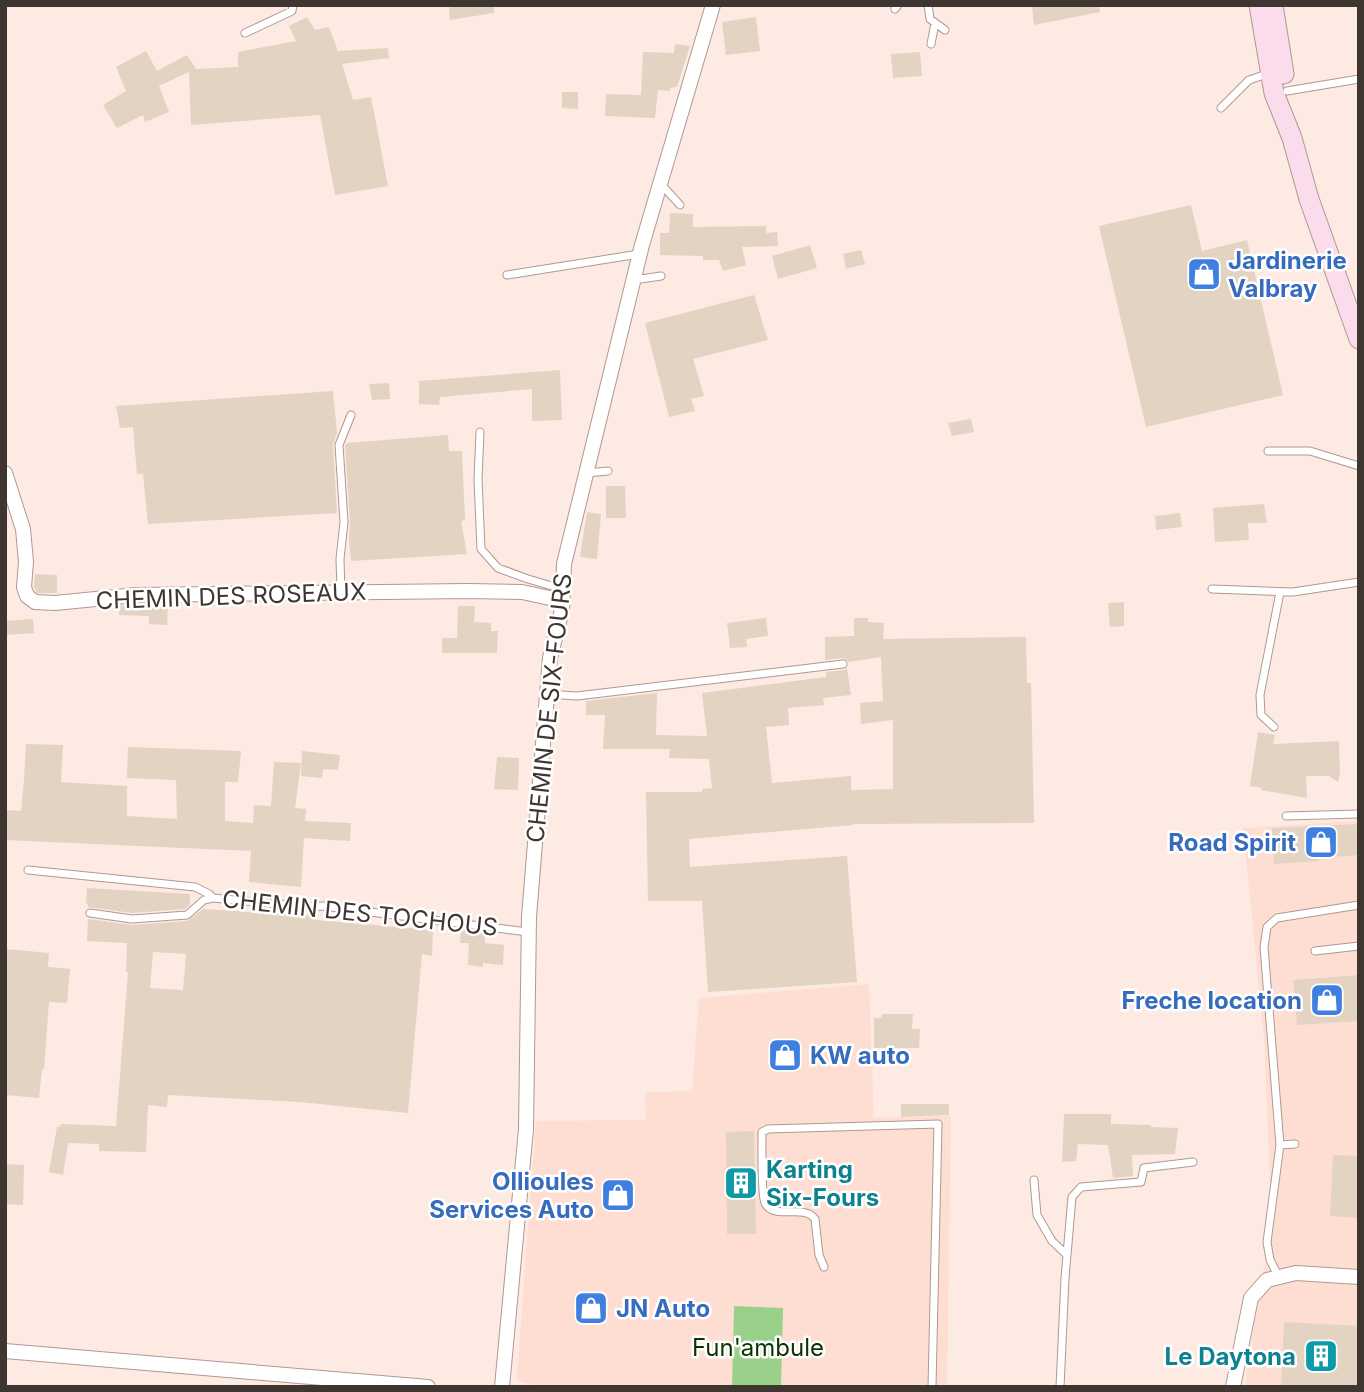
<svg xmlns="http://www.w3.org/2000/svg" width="1364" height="1392" font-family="Inter,sans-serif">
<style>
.built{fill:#feded3}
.green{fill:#99d18b}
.building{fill:#e3d3c2;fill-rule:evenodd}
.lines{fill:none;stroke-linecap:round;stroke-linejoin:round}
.lane-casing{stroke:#af9991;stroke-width:9}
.street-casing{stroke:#af9991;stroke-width:16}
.secondary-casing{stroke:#af9991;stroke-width:21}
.lane{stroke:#fff;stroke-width:7}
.street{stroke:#fff;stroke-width:14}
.secondary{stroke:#fadcec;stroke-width:19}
.labels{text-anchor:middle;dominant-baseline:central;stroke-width:5;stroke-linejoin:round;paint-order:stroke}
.shop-label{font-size:24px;font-weight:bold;fill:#366cbe;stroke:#fff;text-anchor:start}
.street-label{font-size:24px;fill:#3f3632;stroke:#fff}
.culture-label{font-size:24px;font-weight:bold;fill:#0d838f;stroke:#fff;text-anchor:start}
.park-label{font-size:24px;fill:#0b3301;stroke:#fff}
</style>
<rect width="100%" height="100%" fill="#fdeae3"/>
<path class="built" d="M1359,821v566h-114l11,-75 16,-82 -8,-191 -21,-211z
M869,984l5,134 77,-2 -4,271h-407l-22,-6 -1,-5 19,-255 110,-1 -1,-28 47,-1 7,-93z"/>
<path class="green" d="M734,1306l49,2 -2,79h-49z"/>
<path class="building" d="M449,5h45v8l-44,7z
M1032,5h67l1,7 -66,13z
M307,17l8,13 14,-3 9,24 50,-3 1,10 -47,6 11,36 18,-3 17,89 -53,9 -15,-80 -129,10 -2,-53 -30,14 10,26 -24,10 -2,-7 -26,13 -14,-23 23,-14 -10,-24 30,-16 11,20 30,-16 9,14 42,-2v-15l58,-11 -7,-15z
M756,17l4,34 -34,4 -4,-33z
M675,44l15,2 -13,41 -7,1v3l-12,-1 -3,28 -50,-2 1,-22 35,1 2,-43 31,1z
M920,52l2,24 -29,2 -2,-24z
M562,92h16v17l-16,-1z
M1191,205l11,46 45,-11 36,155 -137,32 -47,-201z
M670,213l23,1v13l73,-1v7l11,-1 1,14 -36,1 4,18 -23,6 -4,-11h-16v-4l-43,-1v-22h9z
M810,245l7,23 -39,11 -6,-23z
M861,250l4,14 -19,5 -3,-15z
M754,295l14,45 -75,19 11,37 -13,3 4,12 -26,6 -24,-94z
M560,370l2,50 -30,1v-32l-92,8 -1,8 -20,-1v-23z
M389,383l1,16 -18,1 -3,-16z
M333,391l4,42 -4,12 4,68 -189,11 -5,-50h-6l-4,-47 -13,1 -4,-22z
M971,419l3,13 -22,4 -4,-13z
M448,435l1,16h13l3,69 -4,1 6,33 -116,7 -2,-22 1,-17 -5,-76 2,-3z
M606,486h19l1,32h-20z
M1264,504l3,19h-19l1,17 -34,2 -2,-34z
M587,512l14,2 -4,45 -17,-2z
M1180,513l2,14 -26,3 -1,-14z
M35,574l22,1v18h-19l-3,-3 -1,-4z
M1124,602v24l-14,1 -2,-24z
M168,604l-1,21 -18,-1v-8l-30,-1v-9z
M458,606h17l-1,16 17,1v8h7l-1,22h-55v-15h15z
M766,618l2,18 -22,3 1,8 -17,1 -3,-25z
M854,618h14v4l16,1 -1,16 143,-2 1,46h4l3,140 -181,1v1l-164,14 1,28 157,-11 10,126 -149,10 -6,-91h-54l-2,-109h56v-3l10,-1 -3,-29 -40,-1 1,-9h-67l2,-34h-19v-14l71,-8 -1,42 51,1 -5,-43 124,-16v-5l18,-2 3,-2 4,27 -28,3 1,7 -36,3 1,17 -23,2 6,56 79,-7v14l42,-1v-69l-32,4 -1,-21 23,-2 -2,-44 -32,5 -6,-4 -18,2v-23l29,-1z
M33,619l1,14 -29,2v-14z
M1258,732l17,3 -2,9 66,-3 1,32 -2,9 -9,-6h-23l1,22 -46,-8 1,-2 -12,-2z
M26,744l37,1 -2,37 66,4v30l50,3 -1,-39 -49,-2 1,-31 113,4 -3,31h-13v39l28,2 1,-18 17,1 3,-44 27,1 -6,45 11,1 -1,12 46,2 -1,18 -46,-3 -3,49 -52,-5 2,-31 -246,-11v-30l16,1 3,-31z
M302,751l38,4 -2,15 -15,-1 -1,9 -21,-2z
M497,757l22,1 -1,32 -24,-1z
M1359,824v31l-40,3v3l-45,3 -2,-36z
M87,888l103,6v10l-5,5 -53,4 -44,-6v-3l-2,-1z
M203,909l113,7v4l117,10 -1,26 -10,-2 -14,159 -108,-11 -132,-7 -1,12 -19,-2 -2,47 -47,-1v-7l-31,-1 -5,32 -14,-3 8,-45h3l1,-3 55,2 12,-154h-2l1,-29 -40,-2 1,-22 44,6 55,-4zM153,952l33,2 -3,36 -33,-2z
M461,930l24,3v10l19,2 -1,20 -20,-2v4l-15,-2 1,-22h-9z
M5,949l44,4 -1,14 22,2 -3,34 -18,-1 -5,67h-2l-3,29 -34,-3z
M1359,975v46l-62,4 -4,-45z
M882,1014h31l-1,15h8l-1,19h-45v-30h7z
M901,1104h48v11l-48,2z
M1064,1114h47v10l40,1v2l27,1 -3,26 -43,1 1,21 -20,2 -5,-33 -30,-1 -2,17 -14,1z
M754,1131l2,103h-29l-1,-102z
M1333,1155l26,1v62l-29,-2z
M5,1164l19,1 -1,40 -18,-1z
M1284,1322l75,4v61h-78z"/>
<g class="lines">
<g class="lane-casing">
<path id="lane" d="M928,5l2,14 15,11
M895,9l3,-4
M245,33l47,-22 1,-6
M931,44l4,-21
M1287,91l72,-12
M1221,108l28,-28 21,-7
M660,183l20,22
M507,275l132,-21
M634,280l27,-4
M480,432l-2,47 3,70 17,19 30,11 34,10
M1268,451h42l49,15
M587,473l21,-2
M1212,589l81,3 66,-10
M341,592l-1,-33 4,-37 -5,-77 12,-30
M547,694l30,2 266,-32
M1274,727l-13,-12 -1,-20 20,-103
M1286,816l73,-2
M28,870l167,17 14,7 4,4 98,9 12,-1 205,26
M90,913l42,6 55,-4 17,-15 9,-2
M1315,951l44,-5
M1280,1145l15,-1
M1034,1180l3,35 15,26 15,14
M824,1267l-5,-12 -4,-36c-12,-16 -41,2 -50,-16 -4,-8 -3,-59 -3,-71l6,-3 170,-5 -6,263
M1279,1277l-9,-17 -3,-18 13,-97 -16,-198 3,-20 10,-9 82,-13
M1060,1387l5,-109 7,-81 9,-10 60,-5 3,-14 49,-6"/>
</g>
<g class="street-casing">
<path id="street" d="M5,473l18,56 3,33 -2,25 3,9 8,6 20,1 81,-8 332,-4 54,1 41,9
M5,1351l423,36
M502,1387l24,-258 3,-212 21,-259 12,-48 2,-46 78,-319 71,-240
M1233,1387l18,-89 16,-18 29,-7 63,4"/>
</g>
<g class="secondary-casing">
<path id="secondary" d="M1259,5l15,88 18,45 17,61 50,140
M1273,5l11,69"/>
</g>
<use href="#lane" class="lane"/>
<use href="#street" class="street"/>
<use href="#secondary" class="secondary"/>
</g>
<defs>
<g id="shop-square" transform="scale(1.75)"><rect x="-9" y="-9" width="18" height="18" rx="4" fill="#3f7fe0" stroke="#fff"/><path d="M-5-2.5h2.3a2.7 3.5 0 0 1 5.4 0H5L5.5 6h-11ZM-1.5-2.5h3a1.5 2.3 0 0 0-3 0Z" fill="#fff"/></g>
<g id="building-square" transform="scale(1.75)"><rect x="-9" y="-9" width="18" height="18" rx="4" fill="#0f9aa8" stroke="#fff"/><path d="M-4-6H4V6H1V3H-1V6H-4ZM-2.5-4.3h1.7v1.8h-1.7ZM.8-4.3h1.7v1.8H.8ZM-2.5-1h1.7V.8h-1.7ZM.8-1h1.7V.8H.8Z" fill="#fff"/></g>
</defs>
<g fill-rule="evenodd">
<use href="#shop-square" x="1204" y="274"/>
<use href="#shop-square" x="1321" y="842"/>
<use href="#shop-square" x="1327" y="1000"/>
<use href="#shop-square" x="785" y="1055"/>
<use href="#building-square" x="741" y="1183"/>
<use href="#shop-square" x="618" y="1195"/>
<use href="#shop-square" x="591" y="1308"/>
<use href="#building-square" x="1321" y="1356"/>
</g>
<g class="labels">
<g class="shop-label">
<text x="1228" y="260">Jardinerie<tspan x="1228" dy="28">Valbray</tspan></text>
<text x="1296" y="842" text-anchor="end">Road Spirit</text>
<text x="1302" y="1000" text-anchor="end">Freche location</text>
<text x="810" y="1055">KW auto</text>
<text x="594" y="1181" text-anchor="end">Ollioules<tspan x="594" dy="28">Services Auto</tspan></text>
<text x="616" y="1308">JN Auto</text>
</g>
<g class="street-label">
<text transform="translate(231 596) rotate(-2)">CHEMIN DES ROSEAUX</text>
<text transform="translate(549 708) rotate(-84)">CHEMIN DE SIX-FOURS</text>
<text transform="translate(360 913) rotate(6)">CHEMIN DES TOCHOUS</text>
</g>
<g class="culture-label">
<text x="766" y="1169">Karting<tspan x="766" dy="28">Six-Fours</tspan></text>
<text x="1296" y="1356" text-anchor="end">Le Daytona</text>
</g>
<g class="park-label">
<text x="758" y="1347">Fun'ambule</text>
</g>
</g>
<rect width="1364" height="1392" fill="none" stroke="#3f3632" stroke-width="14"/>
</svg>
